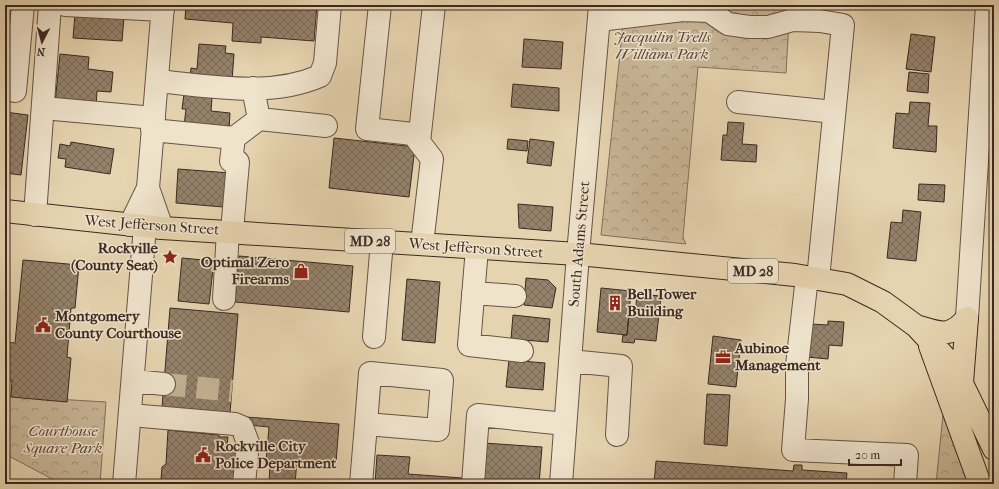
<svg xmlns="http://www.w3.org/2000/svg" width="999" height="489" font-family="'IM FELL French Canon',serif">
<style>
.forest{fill:url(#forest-crowns);stroke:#82705c}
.building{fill:url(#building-cross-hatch);stroke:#3c2921}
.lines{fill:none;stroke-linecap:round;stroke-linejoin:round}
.minor-tunnel{stroke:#c4b293;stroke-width:22;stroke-dasharray:22 11;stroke-linecap:butt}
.minor-casing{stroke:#665445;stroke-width:24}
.major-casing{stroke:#3c2921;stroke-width:24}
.minor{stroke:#efe3cc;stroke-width:22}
.major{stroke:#e6d4b0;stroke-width:22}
.labels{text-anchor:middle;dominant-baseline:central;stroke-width:3;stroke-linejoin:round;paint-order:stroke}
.shield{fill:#efe3cc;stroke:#726154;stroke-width:1}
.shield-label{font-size:14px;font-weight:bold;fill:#3c2921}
.park-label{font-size:15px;font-style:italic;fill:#584539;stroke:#efe3cc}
.street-label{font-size:15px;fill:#3c2921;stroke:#efe3cc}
.poi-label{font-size:15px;font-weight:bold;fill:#3c2921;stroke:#efe3cc;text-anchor:start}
</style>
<defs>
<pattern id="forest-crowns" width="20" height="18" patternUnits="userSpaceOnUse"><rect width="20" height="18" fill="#c9b798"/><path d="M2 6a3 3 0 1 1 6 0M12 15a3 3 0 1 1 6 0" fill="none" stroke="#a4957c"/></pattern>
<pattern id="building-cross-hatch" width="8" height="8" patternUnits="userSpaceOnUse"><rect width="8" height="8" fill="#94826b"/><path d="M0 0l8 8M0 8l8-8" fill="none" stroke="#7a6a58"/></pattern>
</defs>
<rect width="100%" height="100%" fill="#e6d4b0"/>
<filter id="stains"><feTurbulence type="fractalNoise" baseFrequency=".005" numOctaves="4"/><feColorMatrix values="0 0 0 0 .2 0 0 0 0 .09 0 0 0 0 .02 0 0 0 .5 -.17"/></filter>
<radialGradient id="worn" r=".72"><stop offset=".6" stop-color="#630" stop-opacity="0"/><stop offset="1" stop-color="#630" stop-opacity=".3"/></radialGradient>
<path class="forest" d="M625,5h165l-4,68 -88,-6 -15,170 3,7 -85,-9z
M5,396l101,6 -6,82 -44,-3 -51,-27z
M943,415l25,69h-32z"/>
<path class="building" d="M186,5h131l-3,36 -53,-4v6l-29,-2 1,-18 -48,-4z
M543,5h29l-1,3z
M75,14l49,3 -2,24 -49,-3z
M911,34l24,3 -4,35 -25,-3z
M524,39l39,3 -2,27 -39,-2z
M199,44l27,2 -1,7 9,1 -2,27 -42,-4 1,-9 6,1z
M60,54l29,3 -1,12 25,3 -2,20 -14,-1 -1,16 -41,-4z
M909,72l20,2 -1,19 -21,-2z
M513,84l46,4v23l-48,-4z
M184,94l28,3 -1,14 19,2 -1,18 -45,-5 2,-17h-4z
M910,102l20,1 -2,23h9l-1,26 -43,-4 3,-35 13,1z
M5,112l23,3 -7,60 -16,-2z
M728,122l16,1 -2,21 15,1 -1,17 -35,-2 2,-25h4z
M334,138l81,9 -6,50 -80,-9z
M508,139l20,2 -1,10 -20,-2z
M530,139l24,3 -3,24 -24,-3z
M71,142l43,7 -4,25 -45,-7 1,-8 -8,-1 2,-14 10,2z
M178,169l52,4 -7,34 -47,-4z
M919,184l26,1 -1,17 -26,-2z
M518,204l35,3 -2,24 -32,-3z
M903,210l18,2 -5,49 -29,-3 4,-36 11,1z
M239,256l114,10 -4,46 -114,-10z
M182,258l32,3 -5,43 -31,-3z
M23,260l56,5 -4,43h-4l-4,49 4,1 -4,44 -56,-5 1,-16 -7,-1v-38l10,1z
M526,278l22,2 8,8 -4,20 -28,-3z
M407,279l33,3 -5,61 -33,-3z
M601,288l30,3 -4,44 -30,-3z
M637,294l24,2 -5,45 -21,-2 -1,4 -12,-1 1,-7h4l2,-20 6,1z
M170,308l68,6 -8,99 -68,-6z
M513,315l37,4 -2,23 -37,-3z
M828,321l16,1 -2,24 -13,-1 -1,14 -21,-2 3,-33 18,1z
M713,336l28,4 -5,47 -28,-3z
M509,360l36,3 -2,27 -37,-3z
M707,394l23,1 -3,51 -23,-2z
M246,417l93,7 -3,39 -39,-3 -2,24h-26l1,-21 -4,-1 3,-35 -21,-2 -2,-1z
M168,430l51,5v2h9l-1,8 14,2 -3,37 -56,-2 -2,2h-15l-4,-5 1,-12 4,-3z
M484,443l58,4 -3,37h-59z
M377,455l33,2 -2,17 54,4 -1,6h-86z
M656,461l137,10 1,-6h8v5l45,3 -1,11h-192z"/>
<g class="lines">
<path class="minor-tunnel" d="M164,384l68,7"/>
<g class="minor-casing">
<path id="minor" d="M65,5l98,5
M380,5l-13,124 46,5 19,25 -10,85
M599,20l84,-10 26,1 19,13 21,3h19l25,-7 27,1 23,4 -25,254
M157,81c53,5 112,17 163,-5l5,-13 5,-58
M253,88l6,31 67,7
M15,91l8,-86
M738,102l96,10
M43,108l111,10
M152,130l82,8
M419,142l15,-137
M35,215l15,-210
M130,225l18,-37
M162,228l-14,-40 15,-183
M232,231l6,-69 -7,-1 3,-23 25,-19
M477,248l-8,97 53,6
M807,277l-10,88v34l-4,51 114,5 -2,29
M473,293l42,3
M224,299l4,-68
M967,318l20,-313
M374,337l8,-96
M570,361l51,5 -4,69
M133,381l31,3
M130,415l105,9 7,3 6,16 -4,41
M124,484l21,-258
M361,484l5,-60 72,6 4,-50 -72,-7 -4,51
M473,484l5,-69 87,9
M561,484l17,-230 22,-248"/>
</g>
<g class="major-casing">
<path id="major" d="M5,211l157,17 416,26 217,21 52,9 36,18 33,24 38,41 40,82
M916,326c23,7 34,13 51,-8
M930,346l50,138
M962,383l5,-65"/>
</g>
<use href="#minor" class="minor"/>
<use href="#major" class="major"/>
</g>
<defs>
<g id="sight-bare" transform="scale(1.2)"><path d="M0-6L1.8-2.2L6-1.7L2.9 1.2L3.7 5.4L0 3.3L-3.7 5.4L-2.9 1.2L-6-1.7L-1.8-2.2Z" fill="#8f2418" stroke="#efe3cc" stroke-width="2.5" paint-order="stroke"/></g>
<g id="shop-bare" transform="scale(1.2)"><path d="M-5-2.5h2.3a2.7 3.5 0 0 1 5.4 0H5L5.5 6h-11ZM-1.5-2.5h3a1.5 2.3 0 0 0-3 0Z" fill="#8f2418" stroke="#efe3cc" stroke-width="2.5" paint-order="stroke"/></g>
<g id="building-bare" transform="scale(1.2)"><path d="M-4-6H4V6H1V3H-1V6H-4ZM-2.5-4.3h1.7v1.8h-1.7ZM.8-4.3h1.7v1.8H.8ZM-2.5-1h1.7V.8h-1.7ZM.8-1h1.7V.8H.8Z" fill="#8f2418" stroke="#efe3cc" stroke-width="2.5" paint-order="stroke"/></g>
<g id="civic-bare" transform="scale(1.2)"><path d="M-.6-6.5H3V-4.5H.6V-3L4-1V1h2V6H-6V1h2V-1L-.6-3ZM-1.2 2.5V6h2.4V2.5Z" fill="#8f2418" stroke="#efe3cc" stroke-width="2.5" paint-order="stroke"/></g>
<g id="office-bare" transform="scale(1.2)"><path d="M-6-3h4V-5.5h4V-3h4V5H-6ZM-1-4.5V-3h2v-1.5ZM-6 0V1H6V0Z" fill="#8f2418" stroke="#efe3cc" stroke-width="2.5" paint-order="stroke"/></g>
</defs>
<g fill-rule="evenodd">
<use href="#sight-bare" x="170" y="257"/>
<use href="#shop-bare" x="301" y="271"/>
<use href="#building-bare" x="615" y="303"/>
<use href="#civic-bare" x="43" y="325"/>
<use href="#office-bare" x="723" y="357"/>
<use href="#civic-bare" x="203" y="455"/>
</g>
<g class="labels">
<g class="shield">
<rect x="345" y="229" width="50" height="24" rx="3"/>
<rect x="728" y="259" width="50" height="24" rx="3"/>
</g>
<g class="shield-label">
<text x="370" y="241">MD 28</text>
<text x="753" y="271">MD 28</text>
</g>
<g class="park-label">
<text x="662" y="37">Jacquilin Trells<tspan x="662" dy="17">Williams Park</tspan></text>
<text x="63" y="431">Courthouse<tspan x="63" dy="17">Square Park</tspan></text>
</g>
<g class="street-label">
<text transform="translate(152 225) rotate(4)">West Jefferson Street</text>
<text transform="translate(579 244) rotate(-85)">South Adams Street</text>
<text transform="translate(476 248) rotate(4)">West Jefferson Street</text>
</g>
<g class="poi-label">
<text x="158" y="248" text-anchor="end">Rockville<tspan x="158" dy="17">(County Seat)</tspan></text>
<text x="289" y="262" text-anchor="end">Optimal Zero<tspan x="289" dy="17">Firearms</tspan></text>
<text x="627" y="294">Bell Tower<tspan x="627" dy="17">Building</tspan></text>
<text x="55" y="316">Montgomery<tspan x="55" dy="17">County Courthouse</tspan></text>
<text x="735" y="348">Aubinoe<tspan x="735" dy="17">Management</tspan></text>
<text x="215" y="446">Rockville City<tspan x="215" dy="17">Police Department</tspan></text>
</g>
</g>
<rect width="999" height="489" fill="none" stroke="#e6d4b0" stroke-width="20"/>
<rect x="6" y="6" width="987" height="477" fill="none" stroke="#3c2921" stroke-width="2"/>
<rect x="10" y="10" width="979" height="469" fill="none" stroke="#3c2921"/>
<g transform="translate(42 42) rotate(186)" stroke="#efe3cc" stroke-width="3" paint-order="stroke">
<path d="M0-3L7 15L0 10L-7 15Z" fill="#3c2921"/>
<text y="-6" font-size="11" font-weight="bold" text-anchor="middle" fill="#3c2921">N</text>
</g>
<path d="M849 459v6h52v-6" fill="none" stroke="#3c2921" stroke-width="2"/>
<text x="855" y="459" font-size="12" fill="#3c2921" stroke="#efe3cc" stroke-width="3" paint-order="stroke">20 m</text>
<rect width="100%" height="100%" filter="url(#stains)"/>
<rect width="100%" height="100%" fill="url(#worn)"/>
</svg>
